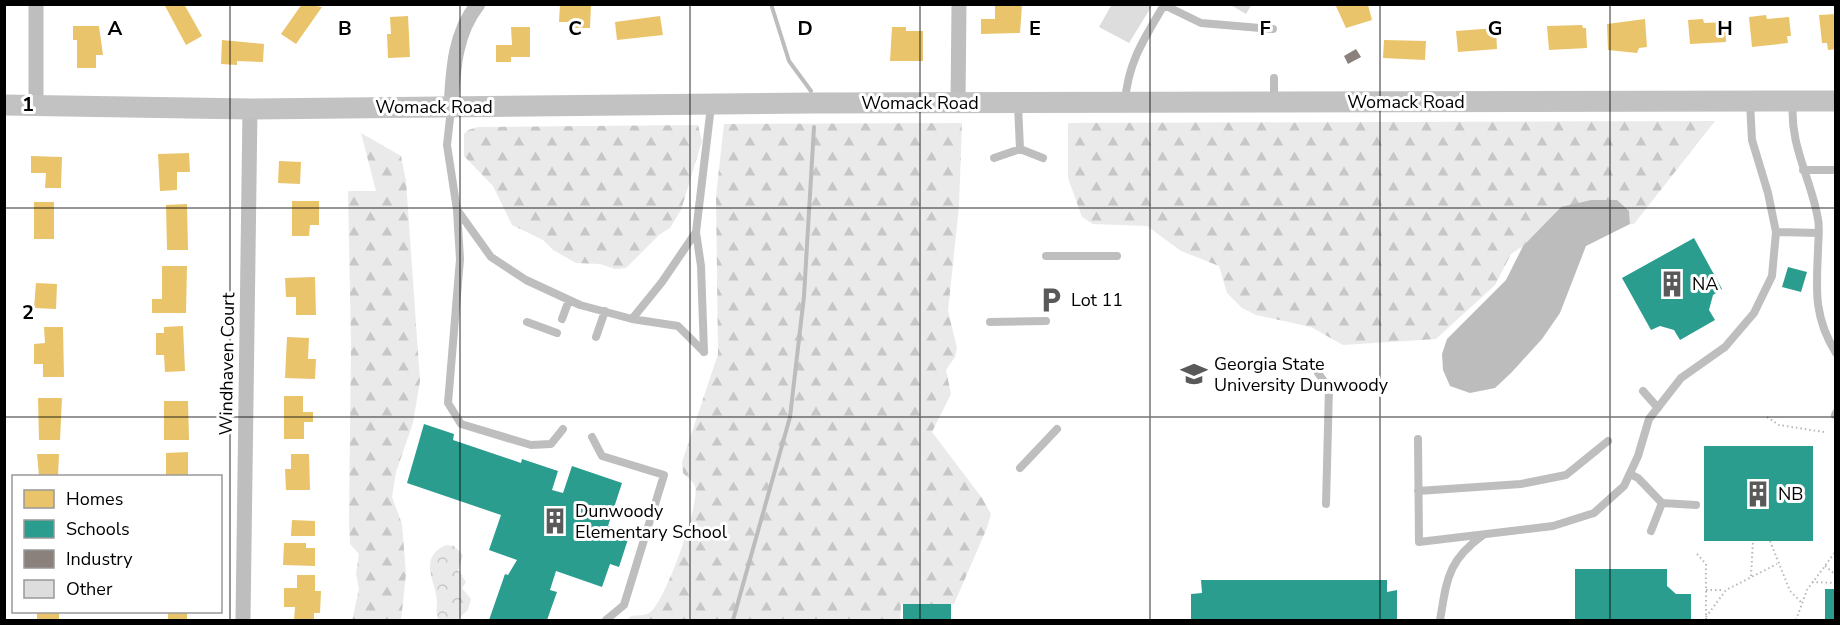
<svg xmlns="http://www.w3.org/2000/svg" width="1840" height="625" font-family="'Nunito Sans',sans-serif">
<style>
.forest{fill:url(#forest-firs)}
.park{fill:url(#park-crowns)}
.water{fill:#bcbcbc}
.homes{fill:#e9c46a}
.schools{fill:#2a9d8f}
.industry{fill:#8a817c}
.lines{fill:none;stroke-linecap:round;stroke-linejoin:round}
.stream{stroke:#bcbcbc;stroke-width:4}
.building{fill:#ddd}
.path{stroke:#b8b8b8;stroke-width:2;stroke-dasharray:1.5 3;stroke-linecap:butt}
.lane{stroke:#bebebe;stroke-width:8}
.street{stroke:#bebebe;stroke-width:15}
.secondary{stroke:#c2c2c2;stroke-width:21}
.grid{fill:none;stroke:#000;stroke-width:1.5;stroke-opacity:0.55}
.labels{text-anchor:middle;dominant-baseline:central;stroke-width:6;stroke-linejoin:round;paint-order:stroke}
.street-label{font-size:18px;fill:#000;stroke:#fff}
.poi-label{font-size:18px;fill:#000;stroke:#fff;text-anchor:start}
.grid-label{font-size:20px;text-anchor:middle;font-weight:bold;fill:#000;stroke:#fff;stroke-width:6;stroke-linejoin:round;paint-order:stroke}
</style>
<defs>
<pattern id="forest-firs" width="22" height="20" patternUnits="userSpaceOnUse" patternTransform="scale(1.5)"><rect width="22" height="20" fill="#eaeaea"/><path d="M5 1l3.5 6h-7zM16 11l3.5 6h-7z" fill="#c7c7c7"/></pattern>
<pattern id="park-crowns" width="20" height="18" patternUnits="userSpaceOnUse" patternTransform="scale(1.5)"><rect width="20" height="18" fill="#eaeaea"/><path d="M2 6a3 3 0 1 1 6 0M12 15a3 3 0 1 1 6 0" fill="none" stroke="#c7c7c7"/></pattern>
</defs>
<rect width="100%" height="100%" fill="#fff"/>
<path class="forest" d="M1715,121l-81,103h-4l-1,-13 -68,-4 -38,39 -12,8 -16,31 -59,54 -93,6 -32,-18 -55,-12 -14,-7 -15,-15 -8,-27 -38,-15 -34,-25 -54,-2 -11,-7 -14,-39v-55z
M962,123l-3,83 -11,105 9,37 -2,9 -9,13 5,24 -19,38 50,66 9,16 -4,14 -33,76h-53l-1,16h-273l4,-4c5,-1 14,0 18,-3 15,-7 52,-111 46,-127 -1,-4 -9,-9 -12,-13l-1,-11 36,-108 -2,-158 8,-72z
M698,125l4,16 -21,69 -11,18 -11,7 -33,33 -11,1 -15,-5 -24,-1 -23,-13 -10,-10 -31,-15 -19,-39 -29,-30v-22l4,-4 10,-3z
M361,133l40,23 5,25 14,200 -7,42 -17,49 -4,25 10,27 4,50 -5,46h-49l7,-31 -3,-15 3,-20 -9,-10 -1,-22 2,-177 -3,-154h28z"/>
<path class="park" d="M446,545l8,1 9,9 -5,15 8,12 -4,6 9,11 -3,11 -11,10h-18c-4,-7 -2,-11 -2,-19 -1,-20 -20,-43 9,-56z"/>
<path class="water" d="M1591,200h26l12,11 1,13 -44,22 -26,67 -18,26 -30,33 -17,16 -25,5 -20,-7 -7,-16 -1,-16 5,-15 59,-59 17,-34 38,-39z"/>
<path class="homes" d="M164,4h20l18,32 -16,9z
M302,4l20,3 -26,37 -15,-10z
M560,4h31l-1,24h-20v-6h-11z
M995,4l27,1 -2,28 -39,1v-15h14z
M1335,4l33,1 4,15 -26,8z
M1836,14v35l-8,1 -1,-7h-5l-3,-28z
M1766,15l1,4 22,-2 2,19h-4l1,7 -36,4 -3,-30z
M408,16l2,41 -22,1 -1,-24h4l-1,-17z
M660,16l3,19 -46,5 -2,-18z
M1645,19l2,28 -8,1 -2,5 -29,-3 -1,-26z
M1703,19l1,4 21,-1 1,20 -36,2 -2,-24z
M1582,25l1,3h3l1,20 -38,2 -2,-24z
M73,26h26l4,29h-7v13h-19v-28h-4z
M511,27h19v30h-19v5h-15v-17h16z
M892,27h14v4h17v30h-33z
M1496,28l1,21 -39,3 -2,-21z
M222,40l42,4 -1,18 -26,-1v4l-16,-1z
M1384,40l42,1 -1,19 -42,-2z
M189,153l1,19h-13v18l-17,1 -2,-37z
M31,156l31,1 -1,31h-16l1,-15h-15z
M279,161l22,1 -1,22 -22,-1z
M292,201h27v24h-9l-1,11h-17z
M34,202h20v37h-20z
M187,204l1,46h-21l-1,-45z
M162,266h25l-1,47h-34v-14h10z
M315,277l1,38h-20v-18h-10l-1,-19z
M36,283l21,1 -1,25 -22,-1z
M183,326l2,45 -20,1 -1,-17h-8v-22h8v-6z
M44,327h19l1,50h-21v-13h-9v-20l11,-1z
M287,337l22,1 -1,21h8l-1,20 -30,-1z
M284,396h19v16h10v10h-9v17h-20z
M38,398h24l-2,42h-21z
M164,401h24l1,39h-25z
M188,452v24h-22v-23z
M37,454h22l-1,22h-19z
M291,454h18l1,36h-24l-1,-21h6z
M292,520l23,1v15h-24z
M284,543h22v5h9v18l-32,-1z
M297,575h18v16h6l-1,22h-6v7h-20l1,-13h-11v-19h13z
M37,612h22v8h-22z
M168,612h19v8h-19z"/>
<path class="schools" d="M1694,238l28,51 -9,6 -4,15 6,10 -35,20 -6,-10 -14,-4 -9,4 -29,-52z
M1788,267l19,5 -6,20 -19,-5z
M424,424l30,10 -1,6 68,23 1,-4 36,12 -6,19 11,3 9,-27 50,17 -14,43 22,7 -11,34 -9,-3 -8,23 -46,-16 -6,19 7,2 -10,28h-58l16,-46 3,1 9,-15 -28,-10 12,-35 -94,-32z
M1704,446h109v95h-109z
M1575,569h92v17l9,8h15v26h-116z
M1201,580h186v12l10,-2v30h-206v-26l11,-1z
M1825,589h11v31h-11z
M903,604h48v16h-48z"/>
<path class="industry" d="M1356,49l5,8 -13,7 -4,-8z"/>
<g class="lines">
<path class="stream" d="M771,4l18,57 22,30
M733,620l57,-203 14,-121 10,-169"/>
</g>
<path class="building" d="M1112,4h41l-24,39 -30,-16z
M1229,4h23l-6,10z"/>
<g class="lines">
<path class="path" d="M1767,417l12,8 45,7
M1770,541l20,50 12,12
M1697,554l9,10v56
M1825,566l11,9
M1751,576l2,-35
M1812,582l24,1
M1706,590h18
M1706,617l20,-27 51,-26
M1796,620l11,-30 29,-39"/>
<path class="lane" d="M1274,78v23
M1125,102c3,-40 19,-63 39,-97l37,18 72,6
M1793,102c-4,43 18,76 25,117 2,10 0,22 0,32 -2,40 -4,67 18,102
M1018,105l2,44
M451,109l-4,36 10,65 3,49 -12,144 13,21 70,21 20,-1 12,-15
M994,158l26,-9 23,9
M1803,170h31
M458,211l33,46 35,23 54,25 52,14 46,7 26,26
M1776,232l42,1
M1046,256h71
M562,319l7,-19
M632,319l30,-37 34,-50
M527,322l30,11
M990,322l56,-1
M596,337l9,-26
M704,352l-3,-86 -5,-34 15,-126
M1318,373l11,15 -3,116
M1643,391l15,17
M1835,415l1,-2
M592,437l10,19 62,19 -40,130 -18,15
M1418,439l1,103 134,-16 41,-13 30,-27 14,-30 11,-37 32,-41 44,-31 29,-34 18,-37 4,-44 -8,-39 -16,-53 -2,-37
M1020,468l37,-39
M1630,474l8,4 24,25 34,2
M1418,491l103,-7 45,-9 42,-34
M1651,531l11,-28
M1440,620c7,-40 7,-59 43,-85"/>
<path class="street" d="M36,4v101
M958,103l1,-99
M451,108c2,-36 3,-74 27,-104
M243,620l7,-511"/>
<path class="secondary" d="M4,105l246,4 564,-6 1022,-2"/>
</g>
<path class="grid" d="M230,4v616M460,4v616M690,4v616M920,4v616M1150,4v616M1380,4v616M1610,4v616M4,208h1832M4,417h1832"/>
<defs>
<g id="building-bare" transform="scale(2.07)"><path d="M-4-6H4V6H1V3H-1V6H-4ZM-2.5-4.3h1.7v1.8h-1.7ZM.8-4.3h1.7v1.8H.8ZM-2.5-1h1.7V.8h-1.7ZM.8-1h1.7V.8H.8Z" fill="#595959" stroke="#fff" stroke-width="2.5" paint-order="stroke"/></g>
<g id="parking-bare" transform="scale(2.07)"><path d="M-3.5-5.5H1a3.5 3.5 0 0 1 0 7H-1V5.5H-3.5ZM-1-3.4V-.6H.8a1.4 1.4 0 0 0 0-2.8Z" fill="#595959" stroke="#fff" stroke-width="2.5" paint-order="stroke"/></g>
<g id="university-bare" transform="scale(2.07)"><path d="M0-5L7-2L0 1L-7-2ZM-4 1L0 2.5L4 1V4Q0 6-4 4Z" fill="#595959" stroke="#fff" stroke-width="2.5" paint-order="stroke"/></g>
</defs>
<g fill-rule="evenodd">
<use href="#building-bare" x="1672" y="284"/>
<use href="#parking-bare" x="1051" y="300"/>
<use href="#university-bare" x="1194" y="374"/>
<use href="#building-bare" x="1758" y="494"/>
<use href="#building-bare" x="555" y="521"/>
</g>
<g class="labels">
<g class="street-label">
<text x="1406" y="102">Womack Road</text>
<text x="920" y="103">Womack Road</text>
<text x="434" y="107">Womack Road</text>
<text transform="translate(227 364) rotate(-89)">Windhaven Court</text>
</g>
<g class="poi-label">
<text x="1692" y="284">NA</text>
<text x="1071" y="300">Lot 11</text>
<text x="1214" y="364">Georgia State<tspan x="1214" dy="21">University Dunwoody</tspan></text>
<text x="1778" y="494">NB</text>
<text x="575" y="511">Dunwoody<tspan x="575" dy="21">Elementary School</tspan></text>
</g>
</g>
<g class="grid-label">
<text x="115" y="35">A</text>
<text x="345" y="35">B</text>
<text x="575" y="35">C</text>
<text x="805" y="35">D</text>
<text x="1035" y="35">E</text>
<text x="1265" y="35">F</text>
<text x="1495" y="35">G</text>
<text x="1725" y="35">H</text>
<text x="28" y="111">1</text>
<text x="28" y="319">2</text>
</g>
<rect width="1840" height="625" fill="none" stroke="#000000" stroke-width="12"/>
<rect x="12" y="475" width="210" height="138" fill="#ffffff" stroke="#999999" stroke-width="1.5"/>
<rect x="24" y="490" width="30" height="18" fill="#e9c46a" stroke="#999999" stroke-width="1.5"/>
<text x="66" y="505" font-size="18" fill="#000000">Homes</text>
<rect x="24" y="520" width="30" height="18" fill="#2a9d8f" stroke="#999999" stroke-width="1.5"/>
<text x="66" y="535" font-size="18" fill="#000000">Schools</text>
<rect x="24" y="550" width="30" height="18" fill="#8a817c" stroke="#999999" stroke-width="1.5"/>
<text x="66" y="565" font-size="18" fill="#000000">Industry</text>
<rect x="24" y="580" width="30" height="18" fill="#dddddd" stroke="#999999" stroke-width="1.5"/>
<text x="66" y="595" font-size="18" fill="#000000">Other</text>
</svg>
